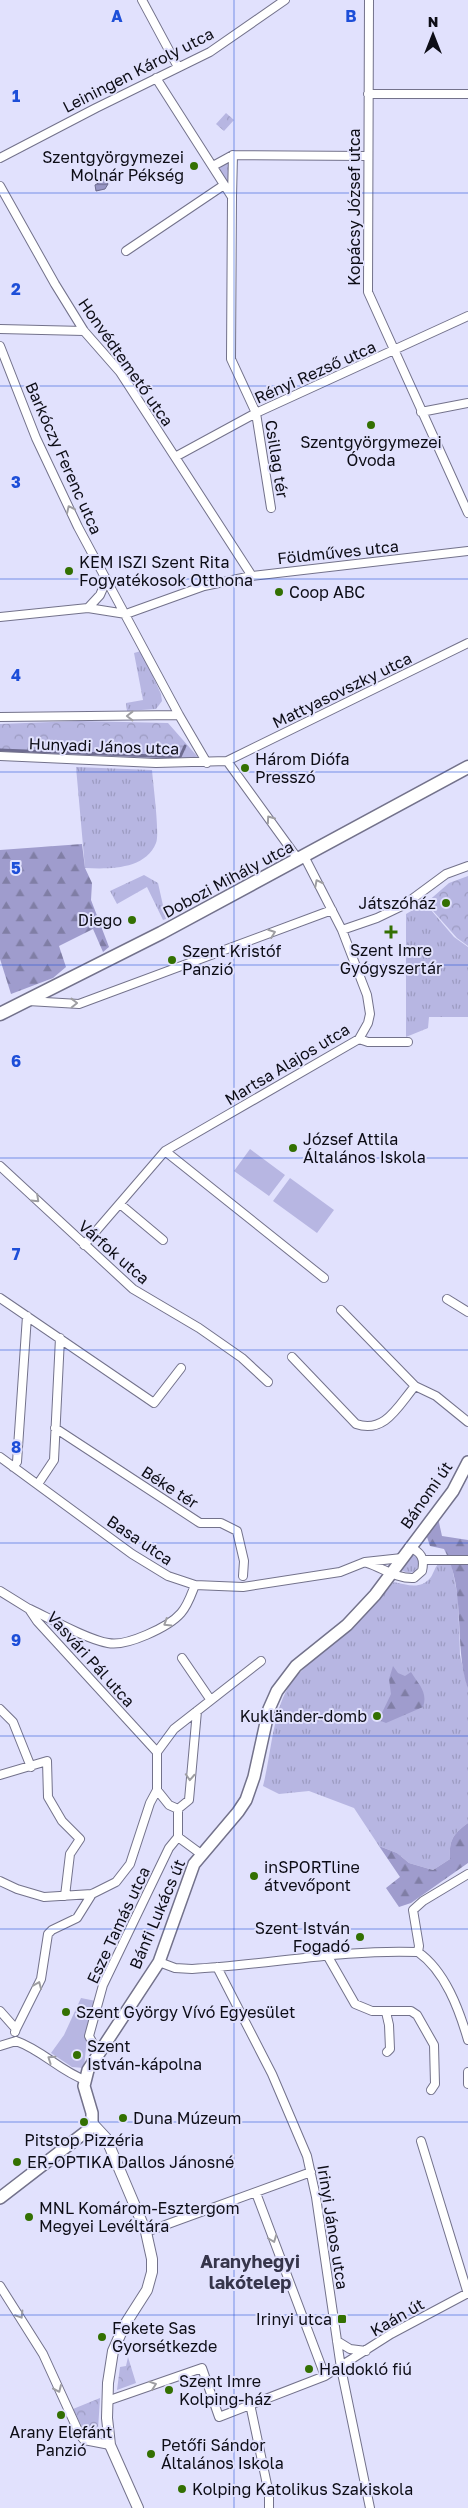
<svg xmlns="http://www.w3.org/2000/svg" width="468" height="2508" font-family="'Golos Text',sans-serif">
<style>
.grass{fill:url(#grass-tufts)}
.forest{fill:url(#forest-firs)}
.park{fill:url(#park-crowns)}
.garden{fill:#b7b6e2}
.water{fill:url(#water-rules);stroke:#6e6c90}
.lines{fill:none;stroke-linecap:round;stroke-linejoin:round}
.stream{stroke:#6e6c90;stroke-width:3}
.minor-casing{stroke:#73728b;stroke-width:10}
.tertiary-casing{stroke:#73728b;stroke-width:12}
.secondary-casing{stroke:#73728b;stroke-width:14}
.primary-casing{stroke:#73728b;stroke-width:15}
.minor{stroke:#fff;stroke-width:8}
.tertiary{stroke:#fff;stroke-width:10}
.secondary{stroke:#fff;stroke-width:11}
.primary{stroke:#fff;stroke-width:12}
.oneway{stroke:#9e9ea2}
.grid{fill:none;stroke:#1d4ed8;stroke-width:1;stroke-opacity:0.55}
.poi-dot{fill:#337002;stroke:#e1e1fd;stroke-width:2}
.labels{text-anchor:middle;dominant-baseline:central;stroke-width:4;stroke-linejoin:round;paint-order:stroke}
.street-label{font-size:16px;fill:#0d0d16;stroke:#e1e1fd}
.poi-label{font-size:16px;fill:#0d0d16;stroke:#e1e1fd;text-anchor:start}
.neighbourhood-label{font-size:18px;font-weight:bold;fill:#36354b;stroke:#e1e1fd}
.grid-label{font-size:16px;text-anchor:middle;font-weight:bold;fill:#1d4ed8;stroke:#e1e1fd;stroke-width:4;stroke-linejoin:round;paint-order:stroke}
</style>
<defs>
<pattern id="grass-tufts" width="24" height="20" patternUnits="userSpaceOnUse" patternTransform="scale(1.25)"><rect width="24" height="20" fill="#b7b6e2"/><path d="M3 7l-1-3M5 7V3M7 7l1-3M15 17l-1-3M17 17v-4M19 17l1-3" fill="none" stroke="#9c9bc1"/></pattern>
<pattern id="forest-firs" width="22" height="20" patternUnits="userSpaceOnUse" patternTransform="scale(1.25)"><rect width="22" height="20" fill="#9f9ccd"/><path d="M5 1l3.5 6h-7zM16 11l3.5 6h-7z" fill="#807ea5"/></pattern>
<pattern id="park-crowns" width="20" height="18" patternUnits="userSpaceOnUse" patternTransform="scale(1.25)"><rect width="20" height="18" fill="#b7b6e2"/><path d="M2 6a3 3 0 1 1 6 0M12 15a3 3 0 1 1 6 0" fill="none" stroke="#9c9bc1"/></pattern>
<pattern id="water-rules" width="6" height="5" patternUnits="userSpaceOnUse" patternTransform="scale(1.25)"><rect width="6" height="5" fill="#9795c5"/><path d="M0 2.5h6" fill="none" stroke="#7a789f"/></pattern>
</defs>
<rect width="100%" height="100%" fill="#e1e1fd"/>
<path class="grass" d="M230,161v26l-11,-17 3,-5z
M141,651l20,43 1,7 -6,8 -29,2 -1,-8 17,-3 -9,-47z
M76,767l76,3c1,13 8,65 4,73 -11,27 -47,26 -71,25z
M144,875l14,8 8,36 -3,1 -16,-33 -30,17 -7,-13z
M425,903l29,34 14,10v70h-39l-1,11 -22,9v-123z
M404,1550l11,4 5,8 -4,9c-9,4 -13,0 -21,-5z
M451,1562l7,36 2,57 8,34v134c-15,11 -19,17 -18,36l-17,11 -24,-7 -12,-10 -18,-7 -25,-38 -45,-17 -30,3 -16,-8c8,-30 10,-78 28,-103 16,-22 43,-37 62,-56 15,-14 25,-33 41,-45 14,3 27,8 37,-5 3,-5 4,-10 8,-14z"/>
<path class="forest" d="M82,844l3,24 7,15 -1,17 18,47 -6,5 -10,-23 -34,17 7,21 -13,11 -42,16 -11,-35v-109z
M438,1518l4,18 26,4v149c-15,-45 -1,-98 -24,-140l-14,-3 -4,-12z
M393,1666l5,7 7,3 6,-4c8,13 17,20 12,35l-37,16 -5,-2 -1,-4 11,-23 -2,-15z
M468,1823v40l-57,40 -12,4 -13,-19 14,-11 -21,-31 18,7 12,10 24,7 17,-11c-1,-19 3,-25 18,-36z"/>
<path class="park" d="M226,113l8,7 -10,11 -8,-7z
M78,721l90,2 29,33 -1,4 -196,-9v-27z
M468,876v70l-11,-8 -31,-35 23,-20z
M128,2357l8,26 -19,7 3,-23 6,-1z
M100,2398l-2,32 -6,4 -7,-1 -12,-24z"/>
<path class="garden" d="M85,726h28v20h-27z
M77,728v21h-28v-20z
M250,1149l35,26 -16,21 -35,-25z
M290,1178l44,32 -17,23 -44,-32z
M81,1998l15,3 -9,36 -3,31 -12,-1 -21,-14 13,-18z"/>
<path class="water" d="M105,179l3,5 -3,5 -9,2 -1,-6z"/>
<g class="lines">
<path class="stream" d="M0,750l180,7 5,-11"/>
<g class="minor-casing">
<path id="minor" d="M142,0l36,67
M369,0l-1,292 100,221
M156,78l76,119 -1,162 25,54 15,95
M368,94h100
M0,158l96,-50 114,-56 75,-52
M213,166l20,-11 134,1
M0,186l55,98 29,47 36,41 132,204
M232,197l1,-42
M126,251l98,-66
M0,329l84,2
M0,346l36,92 42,89 101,188 28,48
M421,412l47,-9
M175,457l81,-44 212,-97
M88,608l12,-13 7,-16
M126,614l78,-28 48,-10 216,-25
M0,617l88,-9 38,6
M0,717l179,-2
M0,756l156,7 71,-2 241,-118
M227,761l71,98
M342,930l35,-12 27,-13 42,-31 22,-8
M28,1001l51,3 253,-94
M359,1039l9,3h40
M165,1151l159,127
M0,1166l133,123 66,39 43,30 26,24
M120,1204l43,36
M84,1245l81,-94 194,-112 9,-16 2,-9 -3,-19 -25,-65 -38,-74
M0,1298l154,105 27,-35
M447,1299l21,13
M341,1310l74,76 21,10 32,26
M292,1357l64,67c29,10 42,-18 59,-38
M55,1428l145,95h21l16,8 7,30 -1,15
M0,1457l132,97 36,22 27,9 48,2 97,-15 25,-10 37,-4
M13,1467l4,-5 10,-146
M38,1484l16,-24 6,-122
M423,1560h45
M367,1563c16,5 30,16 47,15l8,-7c3,-13 -1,-19 -13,-24
M0,1591l29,18 8,12 120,131
M30,1609c21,10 56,30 78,34 18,4 61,-16 73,-30 7,-8 10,-18 14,-28
M182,1658l28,41
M0,1709l13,13 18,45
M157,1752l17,-23 87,-68
M0,1775l47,-14 1,36 14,24 18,18 -10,15 -5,42
M157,1790l12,15 9,4
M178,1809l11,-9 8,-89
M178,1837l23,17
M0,1881l17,8 27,8 48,-3 24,-12 14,-18 20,-61 7,-13v-38
M418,1952l1,-6 -6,-36 10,-9 45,-27
M418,1952c27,19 41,57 50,88
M327,1955l28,49 17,7h39l6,4 17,30 1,39 -4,6
M159,1962l16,6 17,1c75,-4 150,-20 226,-17
M217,1967l55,107 35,82 9,41 25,171 29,140
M0,2011l16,18 -1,3
M386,2012l3,13 1,24 -3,3
M16,2029l25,-50 7,-45 4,-4 25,-12 15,-24
M16,2041c26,9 44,30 69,39
M0,2046l16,-5
M98,2053l-9,-17 14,-51 66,-137 9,-11v-28
M468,2072v12
M421,2141l47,153
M256,2193l69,183
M146,2232l165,-60
M0,2286l43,68 37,81 4,5 26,5
M337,2341l13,8 16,2
M107,2401l95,-33 17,49 106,-41 66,-42 77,-41
M250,2404l19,90v14"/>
</g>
<g class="tertiary-casing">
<path id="tertiary" d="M93,2124l13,14 12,28 28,66 6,27v13l-5,18 -23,36 -11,25 -5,32 -1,35 3,27 28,63"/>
</g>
<g class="secondary-casing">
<path id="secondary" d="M0,2198l92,-71v-14l-8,-27 4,-16 71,-108 35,-98 44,-52 8,-12 8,-23 15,-68 8,-18 19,-25 51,-41 28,-30 78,-104 15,-29"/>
</g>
<g class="primary-casing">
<path id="primary" d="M0,1014l161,-81 307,-166"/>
</g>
<use href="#minor" class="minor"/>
<use href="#tertiary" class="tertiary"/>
<use href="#secondary" class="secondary"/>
<use href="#primary" class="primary"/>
</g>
<defs><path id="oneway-chevron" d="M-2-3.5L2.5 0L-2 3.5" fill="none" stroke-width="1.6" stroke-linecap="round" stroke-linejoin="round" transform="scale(1.25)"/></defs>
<g class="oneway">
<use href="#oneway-chevron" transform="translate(70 509) rotate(-115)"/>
<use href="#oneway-chevron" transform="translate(130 716) rotate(180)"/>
<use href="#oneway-chevron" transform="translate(270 819) rotate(-125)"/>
<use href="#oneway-chevron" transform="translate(318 883) rotate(-117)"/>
<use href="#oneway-chevron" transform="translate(272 933) rotate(-20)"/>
<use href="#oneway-chevron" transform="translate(74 1003) rotate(-1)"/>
<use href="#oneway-chevron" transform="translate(36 1199) rotate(43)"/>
<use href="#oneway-chevron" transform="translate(167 1623) rotate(148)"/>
<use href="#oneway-chevron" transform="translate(190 1777) rotate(93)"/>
<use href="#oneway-chevron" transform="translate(38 1985) rotate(-67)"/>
<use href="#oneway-chevron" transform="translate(51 2059) rotate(-146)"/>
<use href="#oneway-chevron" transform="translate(273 2239) rotate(69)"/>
<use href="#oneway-chevron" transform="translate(20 2315) rotate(58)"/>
<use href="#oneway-chevron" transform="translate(153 2385) rotate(-19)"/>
<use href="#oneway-chevron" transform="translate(58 2389) rotate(66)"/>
</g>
<path class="grid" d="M234,0v2508M0,193h468M0,386h468M0,579h468M0,772h468M0,965h468M0,1158h468M0,1350h468M0,1543h468M0,1736h468M0,1929h468M0,2122h468M0,2315h468"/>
<g class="poi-dot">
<circle cx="194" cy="166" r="5"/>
<circle cx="371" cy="425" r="5"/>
<circle cx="69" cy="571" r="5"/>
<circle cx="279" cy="592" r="5"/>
<circle cx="245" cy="768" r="5"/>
<circle cx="446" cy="903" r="5"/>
<circle cx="132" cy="920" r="5"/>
<path d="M388.5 924.5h5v5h5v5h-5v5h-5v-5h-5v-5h5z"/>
<circle cx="172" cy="960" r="5"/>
<circle cx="293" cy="1148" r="5"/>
<circle cx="377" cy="1716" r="5"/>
<circle cx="254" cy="1876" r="5"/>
<circle cx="360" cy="1937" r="5"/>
<circle cx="66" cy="2012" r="5"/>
<circle cx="77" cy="2055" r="5"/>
<circle cx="123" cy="2118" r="5"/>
<circle cx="84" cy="2122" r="5"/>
<circle cx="17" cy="2162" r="5"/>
<circle cx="29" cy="2217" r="5"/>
<rect x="337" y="2314" width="10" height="10" rx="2.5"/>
<circle cx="102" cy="2337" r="5"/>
<circle cx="309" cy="2369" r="5"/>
<circle cx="169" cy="2390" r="5"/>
<circle cx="61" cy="2415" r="5"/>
<circle cx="151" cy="2454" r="5"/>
<circle cx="182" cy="2489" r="5"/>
</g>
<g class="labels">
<g class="street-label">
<text transform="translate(138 70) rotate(-27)">Leiningen Károly utca</text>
<text transform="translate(354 207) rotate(-90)">Kopácsy József utca</text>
<text transform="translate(126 362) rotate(55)">Honvédtemető utca</text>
<text transform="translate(315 372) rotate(-24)">Rényi Rezső utca</text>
<text transform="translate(64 458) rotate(66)">Barkóczy Ferenc utca</text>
<text transform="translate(277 459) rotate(81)">Csillag tér</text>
<text transform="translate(338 552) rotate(-6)">Földműves utca</text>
<text transform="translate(342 690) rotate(-26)">Mattyasovszky utca</text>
<text transform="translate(104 746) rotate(2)">Hunyadi János utca</text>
<text transform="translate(228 879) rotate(-28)">Dobozi Mihály utca</text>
<text transform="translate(287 1064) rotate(-31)">Martsa Alajos utca</text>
<text transform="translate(114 1252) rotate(41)">Várfok utca</text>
<text transform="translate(170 1487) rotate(33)">Béke tér</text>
<text transform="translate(426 1495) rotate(-55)">Bánomi út</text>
<text transform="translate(140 1540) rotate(34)">Basa utca</text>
<text transform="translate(91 1659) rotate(48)">Vasvári Pál utca</text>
<text transform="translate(157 1914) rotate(-67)">Bánfi Lukács út</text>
<text transform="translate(118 1925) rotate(-65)">Esze Tamás utca</text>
<text transform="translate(333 2227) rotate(81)">Irinyi János utca</text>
<text transform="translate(397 2317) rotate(-30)">Kaán út</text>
</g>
<g class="poi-label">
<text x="184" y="157" text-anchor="end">Szentgyörgymezei<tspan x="184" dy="18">Molnár Pékség</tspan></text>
<text x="371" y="442" text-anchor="middle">Szentgyörgymezei<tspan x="371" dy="18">Óvoda</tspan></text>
<text x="79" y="562">KEM ISZI Szent Rita<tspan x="79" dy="18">Fogyatékosok Otthona</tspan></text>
<text x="289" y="592">Coop ABC</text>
<text x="255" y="759">Három Diófa<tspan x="255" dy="18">Presszó</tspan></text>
<text x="436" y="903" text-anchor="end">Játszóház</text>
<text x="122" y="920" text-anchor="end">Diego</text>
<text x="391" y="950" text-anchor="middle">Szent Imre<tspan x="391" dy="18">Gyógyszertár</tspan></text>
<text x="182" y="951">Szent Kristóf<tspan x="182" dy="18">Panzió</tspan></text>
<text x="303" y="1139">József Attila<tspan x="303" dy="18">Általános Iskola</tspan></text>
<text x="367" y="1716" text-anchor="end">Kukländer-domb</text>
<text x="264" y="1867">inSPORTline<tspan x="264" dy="18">átvevőpont</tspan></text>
<text x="350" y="1928" text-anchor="end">Szent István<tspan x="350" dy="18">Fogadó</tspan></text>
<text x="76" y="2012">Szent György Vívó Egyesület</text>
<text x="87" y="2046">Szent<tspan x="87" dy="18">István-kápolna</tspan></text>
<text x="133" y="2118">Duna Múzeum</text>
<text x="84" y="2140" text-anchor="middle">Pitstop Pizzéria</text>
<text x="27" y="2162">ER-OPTIKA Dallos Jánosné</text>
<text x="39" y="2208">MNL Komárom-Esztergom<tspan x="39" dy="18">Megyei Levéltára</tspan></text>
<text x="332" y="2319" text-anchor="end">Irinyi utca</text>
<text x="112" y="2328">Fekete Sas<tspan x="112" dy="18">Gyorsétkezde</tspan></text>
<text x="319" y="2369">Haldokló fiú</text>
<text x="179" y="2381">Szent Imre<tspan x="179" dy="18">Kolping-ház</tspan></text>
<text x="61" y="2432" text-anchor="middle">Arany Elefánt<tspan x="61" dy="18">Panzió</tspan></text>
<text x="161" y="2445">Petőfi Sándor<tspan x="161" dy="18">Általános Iskola</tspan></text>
<text x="192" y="2489">Kolping Katolikus Szakiskola</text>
</g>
<g class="neighbourhood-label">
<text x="250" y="2261">Aranyhegyi<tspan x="250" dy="21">lakótelep</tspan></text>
</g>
</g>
<g class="grid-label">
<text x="117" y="22">A</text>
<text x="351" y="22">B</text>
<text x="16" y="102">1</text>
<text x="16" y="295">2</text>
<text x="16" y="488">3</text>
<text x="16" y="681">4</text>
<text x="16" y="874">5</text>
<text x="16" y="1067">6</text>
<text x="16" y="1260">7</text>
<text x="16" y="1453">8</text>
<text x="16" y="1646">9</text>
</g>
<g transform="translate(433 35)" stroke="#e1e1fd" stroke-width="4" paint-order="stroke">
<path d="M0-4L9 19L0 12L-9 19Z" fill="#0d0d16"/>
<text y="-8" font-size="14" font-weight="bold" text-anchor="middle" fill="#0d0d16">N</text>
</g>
</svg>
